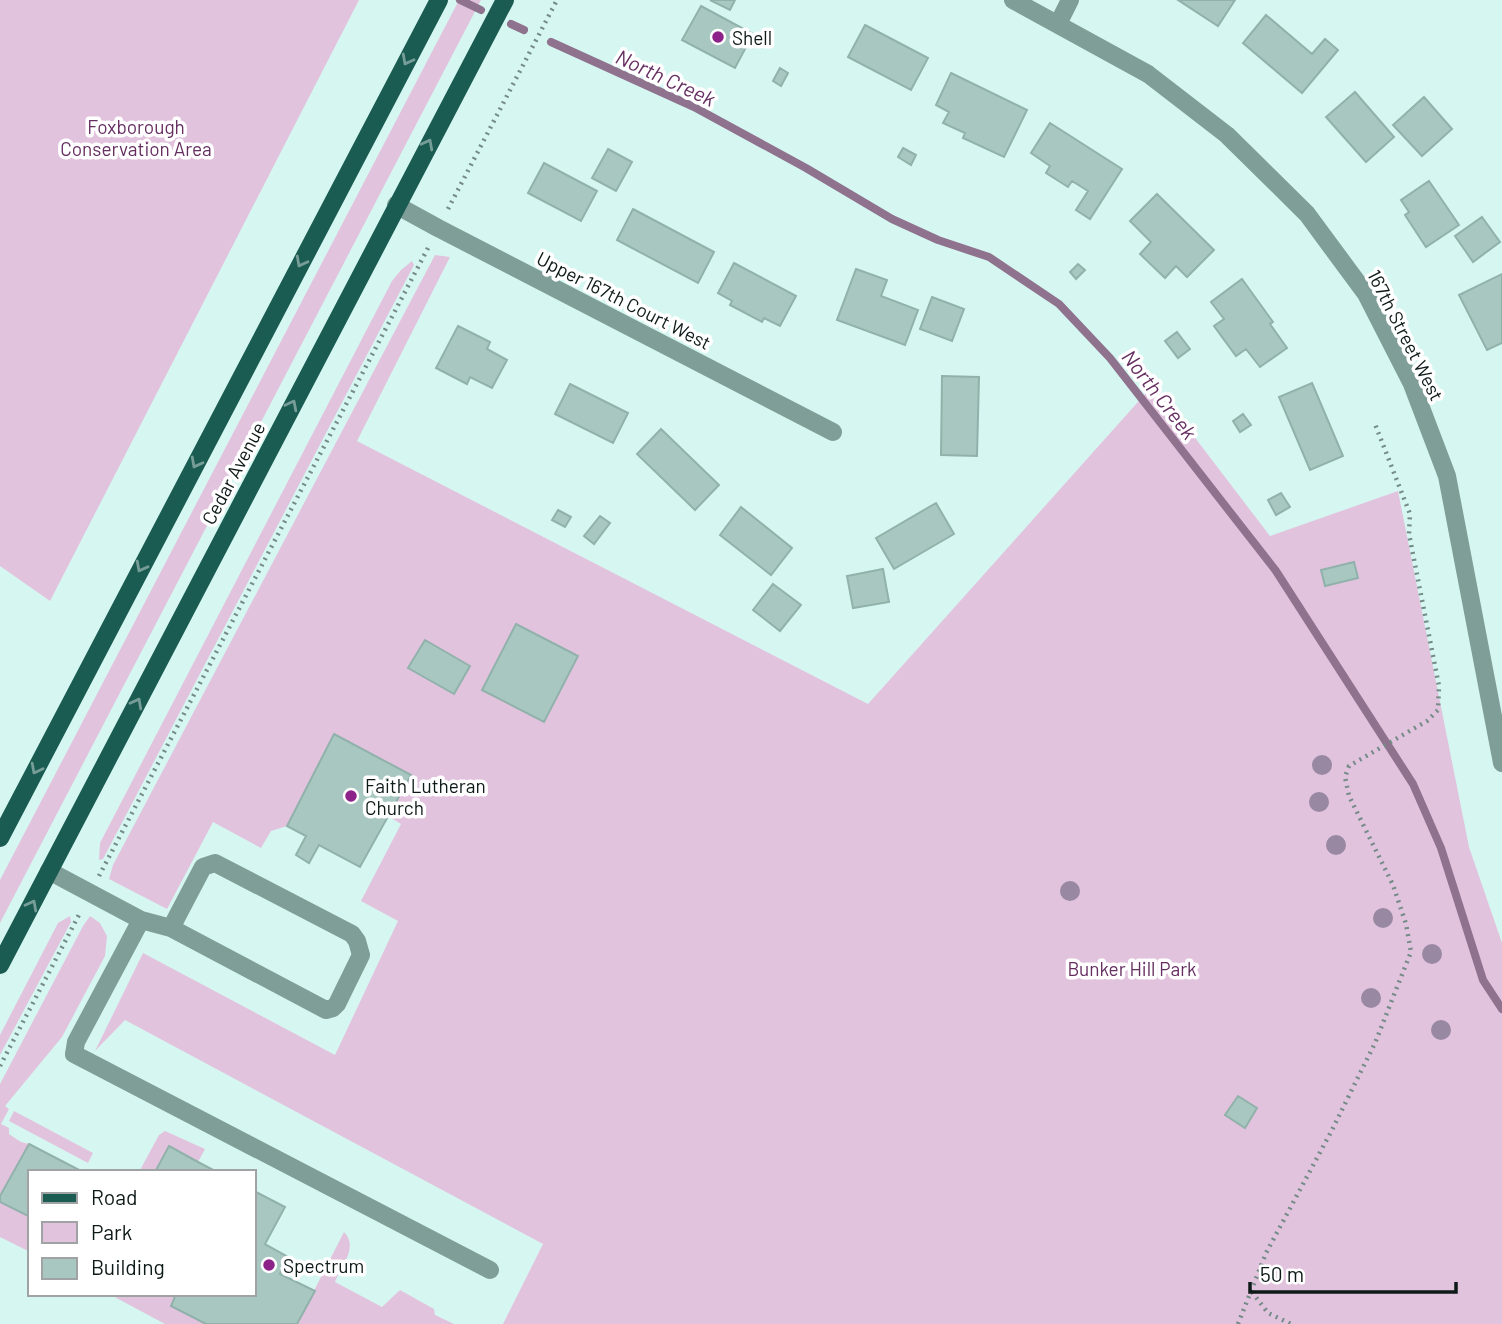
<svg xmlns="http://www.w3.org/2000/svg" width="1502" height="1324" font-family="Barlow,sans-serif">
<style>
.green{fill:#e2c3de}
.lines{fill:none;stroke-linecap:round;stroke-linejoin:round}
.stream{stroke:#8e728e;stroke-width:8}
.building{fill:#a8c7c1;stroke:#91b1ab;stroke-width:2}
.path{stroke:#748b87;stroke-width:4.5;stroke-dasharray:2 5;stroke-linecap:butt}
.minor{stroke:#809e98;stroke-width:18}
.major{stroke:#1a5b52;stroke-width:18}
.tree{fill:#9888a2}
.oneway{stroke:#769d97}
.poi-dot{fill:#8d2388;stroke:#fff;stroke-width:2.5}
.labels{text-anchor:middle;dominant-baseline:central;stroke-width:7;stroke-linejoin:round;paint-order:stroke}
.poi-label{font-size:19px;fill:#0e1a18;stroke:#fff;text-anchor:start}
.park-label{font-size:19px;fill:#652e61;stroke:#fff}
.street-label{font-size:19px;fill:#0e1a18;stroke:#fff}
.water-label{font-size:21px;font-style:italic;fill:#662f62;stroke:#fff}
</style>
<rect width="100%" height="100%" fill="#d6f7f1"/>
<path class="green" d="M0,0h359l-309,601 -50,-35z
M459,0h22l-481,923v-43z
M435,255l15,2 -93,184 511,263 286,-320 116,152 128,-45 71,356 33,96v381h-999l40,-80 -418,-224 -30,31 48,-98 192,102 63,-134 -37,-20 40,-77 -13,-8 -54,-82 -47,92 -16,5 -10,17 -48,-26 -46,87 -58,-30 4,-14z
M412,261l2,4 -311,594 -4,1 1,-17 292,-562 9,-11z
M70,916l1,6 -71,133v-20l58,-112z
M90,916l10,7 7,13 -2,20 -43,81 -57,69 4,3 -8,15 8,4v6l12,8 8,2 -29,52v-112l83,-158z
M14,1111l79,42 -5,10 -79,-42z
M165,1131l40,18 -7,13 -29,-16 -14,26h-16l20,-37z
M0,1202l30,15v35l-30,-15z
M344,1232c15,15 -3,34 -9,50l47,25 18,-17 34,19 1,6 19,9h-157z
M109,1294h67l30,30h-41z"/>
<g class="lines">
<path class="stream" d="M460,0l21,10
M511,24l13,6
M551,42l143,65 112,61 86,51 46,21 51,17 70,47 51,54 166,213 137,213 28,64 42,132 19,29"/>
</g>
<path class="building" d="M710,0h25l-5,10z
M1178,0h57l-17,26z
M701,6l52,28 -18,34 -53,-28z
M1266,15l46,39 13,-15 13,11 -36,43 -59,-50z
M865,25l63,33 -17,32 -63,-33z
M780,68l8,5 -7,13 -8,-5z
M951,73l76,37 -23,47 -41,-19 2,-5 -22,-10 6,-11 -13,-7z
M1355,92l39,45 -28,25 -40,-45z
M1424,97l28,32 -30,27 -29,-31z
M1050,123l72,46 -32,50 -14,-9 12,-19 -16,-10 -4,6 -22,-14 4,-7 -19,-13z
M903,148l13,7 -5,10 -13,-8z
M608,149l24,13 -16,29 -24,-13z
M544,163l53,28 -16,30 -53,-28z
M1429,181l30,44 -33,22 -21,-32 4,-3 -8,-12z
M1157,194l57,56 -27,27 -11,-11 -11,12 -25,-24 11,-12 -21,-21z
M633,209l81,43 -16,31 -81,-43z
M1482,217l18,25 -27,20 -18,-26z
M734,263l62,33 -16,30 -16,-8 -2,4 -32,-17 2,-4 -14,-8z
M1078,264l7,6 -9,9 -6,-7z
M856,269l31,11 -6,16 37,14 -13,35 -68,-25z
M1502,274v69l-15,7 -28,-55z
M1242,279l31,43 -3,2 17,24 -27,19 -14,-18 -10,7 -22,-30 10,-7 -13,-17z
M932,297l32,12 -12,32 -32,-12z
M458,326l32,16 -3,7 20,11 -15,28 -22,-11 -3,7 -31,-16z
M1177,332l13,17 -12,9 -13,-17z
M942,376l37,1 -2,79 -36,-1z
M1312,383l31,73 -33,14 -31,-73z
M570,384l58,29 -15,30 -58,-29z
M1243,414l8,11 -11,7 -7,-11z
M661,429l58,56 -24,25 -58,-56z
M1281,493l9,14 -14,8 -8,-15z
M936,503l18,31 -60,35 -18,-31z
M741,507l51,41 -21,27 -51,-40z
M558,510l13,7 -6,10 -13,-7z
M600,516l10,7 -16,21 -10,-8z
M1354,562l4,16 -33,8 -4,-16z
M883,569l6,33 -36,6 -6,-32z
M773,584l28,21 -21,26 -27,-21z
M516,624l62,32 -34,66 -62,-32z
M425,640l45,26 -16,28 -46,-26z
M334,734l77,41 -51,92 -41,-22 -10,18 -13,-8 10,-19 -19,-10z
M1238,1096l19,12 -12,20 -20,-13z
M29,1144l54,28h-53v45l-30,-15v-6z
M169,1146l29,16 19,10h-62z
M254,1191l31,16 -20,37 23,13 -8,17 35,17 -18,33h-91l-35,-18 5,-12h78z"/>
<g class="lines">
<path class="path" d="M448,209l109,-209
M99,876l329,-628
M0,1066l81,-155
M1252,1292l16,21 23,11
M1238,1324l28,-71 66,-123 43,-87 36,-91 -5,-28 -13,-39 -44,-89 -4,-19 4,-11 78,-45 11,-11 1,-24 -30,-152 1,-20 -35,-90"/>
<path class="minor" d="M1013,0l135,74 79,61 80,79 59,80 46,90 35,92 55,287
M1058,24l12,-24
M396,205l42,23 395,204
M49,871l92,49 30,8 155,82 7,-2 4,-4 24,-49 -4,-14 -5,-7 -137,-71 -12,4 -32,61
M141,920l-65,122 -2,12 416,216"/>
<path class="major" d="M0,838l439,-838
M0,965l505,-965"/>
</g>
<g class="tree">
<circle cx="1322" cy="765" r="10"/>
<circle cx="1319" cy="802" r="10"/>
<circle cx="1336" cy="845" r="10"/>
<circle cx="1070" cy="891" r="10"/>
<circle cx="1383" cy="918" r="10"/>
<circle cx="1432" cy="954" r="10"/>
<circle cx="1371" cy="998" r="10"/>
<circle cx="1441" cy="1030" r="10"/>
</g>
<defs><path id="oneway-chevron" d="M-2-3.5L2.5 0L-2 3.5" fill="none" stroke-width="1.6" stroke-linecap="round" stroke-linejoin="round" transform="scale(1.75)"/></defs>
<g class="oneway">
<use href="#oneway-chevron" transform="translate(407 60) rotate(118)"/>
<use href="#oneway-chevron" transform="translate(428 144) rotate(-62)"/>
<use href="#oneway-chevron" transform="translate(301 262) rotate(118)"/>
<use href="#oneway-chevron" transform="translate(292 405) rotate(-63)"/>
<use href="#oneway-chevron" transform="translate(196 463) rotate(118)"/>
<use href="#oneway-chevron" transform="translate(141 567) rotate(118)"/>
<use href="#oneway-chevron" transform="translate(137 703) rotate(-62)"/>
<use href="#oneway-chevron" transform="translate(36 769) rotate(117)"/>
<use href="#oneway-chevron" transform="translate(32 905) rotate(-62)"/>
</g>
<g class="poi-dot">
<circle cx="718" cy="37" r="7"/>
<circle cx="351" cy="796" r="7"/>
<circle cx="269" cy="1265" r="7"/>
</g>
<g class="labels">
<g class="poi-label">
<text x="732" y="37">Shell</text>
<text x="365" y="785">Faith Lutheran<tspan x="365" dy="22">Church</tspan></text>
<text x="283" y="1265">Spectrum</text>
</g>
<g class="park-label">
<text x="136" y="126">Foxborough<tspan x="136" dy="22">Conservation Area</tspan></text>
<text x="1132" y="968">Bunker Hill Park</text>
</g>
<g class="street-label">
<text transform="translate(624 300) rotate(27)">Upper 167th Court West</text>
<text transform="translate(1406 335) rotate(63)">167th Street West</text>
<text transform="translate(233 473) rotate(-62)">Cedar Avenue</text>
</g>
<g class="water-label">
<text transform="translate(666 77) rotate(25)">North Creek</text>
<text transform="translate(1160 394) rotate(52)">North Creek</text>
</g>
</g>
<rect x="28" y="1170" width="228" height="126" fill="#ffffff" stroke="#9fa3a3" stroke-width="2"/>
<rect x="42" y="1193" width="35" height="10" fill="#1a5b52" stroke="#9fa3a3" stroke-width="2"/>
<text x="91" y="1205" font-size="21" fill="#0e1a18">Road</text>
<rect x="42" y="1222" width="35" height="21" fill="#e2c3de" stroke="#9fa3a3" stroke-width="2"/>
<text x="91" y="1240" font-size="21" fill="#0e1a18">Park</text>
<rect x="42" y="1258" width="35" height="21" fill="#a8c7c1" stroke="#9fa3a3" stroke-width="2"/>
<text x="91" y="1275" font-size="21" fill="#0e1a18">Building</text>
<path d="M1250 1282v10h206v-10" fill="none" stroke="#0e1a18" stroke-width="3.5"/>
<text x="1260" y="1282" font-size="21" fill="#0e1a18" stroke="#ffffff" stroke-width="5" paint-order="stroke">50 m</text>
</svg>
